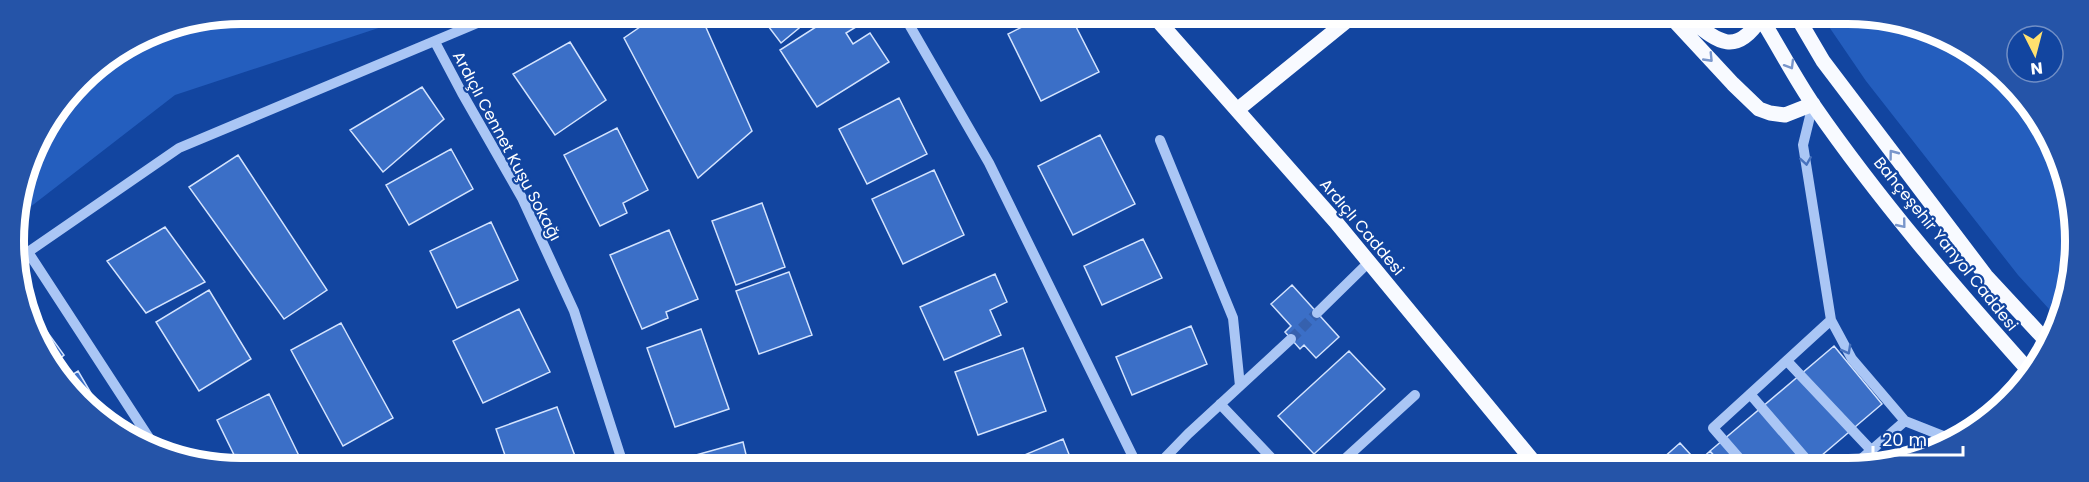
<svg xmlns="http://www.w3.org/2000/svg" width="2089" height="482" font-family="Poppins,sans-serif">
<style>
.green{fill:#245ebe}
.building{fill:#3b6fc7;stroke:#d3e3fe;stroke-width:1.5}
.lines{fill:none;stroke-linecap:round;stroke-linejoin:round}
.minor-tunnel{stroke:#3661ae;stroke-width:10;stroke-dasharray:10 5;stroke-linecap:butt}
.minor{stroke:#aac6f5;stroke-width:10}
.major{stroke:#f8faff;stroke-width:15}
.oneway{stroke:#7996cb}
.oneway2{stroke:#4772be}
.labels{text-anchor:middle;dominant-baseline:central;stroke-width:4.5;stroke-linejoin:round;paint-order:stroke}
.street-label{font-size:16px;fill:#fff;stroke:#1245a0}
.rim{fill:none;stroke:#fff;stroke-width:8}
</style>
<rect width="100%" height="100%" fill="#1245a0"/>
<path class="green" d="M241,14h180l-246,81 -159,123 21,-77 54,-71 63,-39z
M1821,15h57l84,29 67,59 39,79 6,89 -15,49 -41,-45 -152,-194z"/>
<path class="building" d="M659,14h5l11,13 25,-13 52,117 -54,47 -74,-140z
M759,14h57l-35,29z
M836,14h12l8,13 -10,6 7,11 17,-11 19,29 -72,45 -37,-57z
M1048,14l22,1 29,57 -58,29 -33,-67z
M570,42l36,58 -51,35 -42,-61z
M422,87l22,32 -61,53 -33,-42z
M899,98l28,56 -60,30 -28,-55z
M617,128l31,62 -25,13 4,10 -27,13 -36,-71z
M1100,135l35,69 -62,31 -35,-69z
M451,149l22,40 -64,36 -23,-40z
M238,155l89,135 -43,29 -95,-132z
M934,170l30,65 -61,29 -31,-65z
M762,203l23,64 -49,18 -24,-64z
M491,222l27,58 -61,28 -27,-57z
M165,227l40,55 -59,31 -39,-52z
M669,230l29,69 -32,13 2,6 -26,11 -32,-74z
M1143,239l19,39 -60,27 -18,-39z
M789,272l23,63 -53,19 -23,-63z
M995,274l12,28 -17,8 11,25 -57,25 -24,-53z
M1292,285l47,52 -23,21 -12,-13 -4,4 -15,-17 6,-6 -20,-22z
M209,290l42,69 -52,32 -43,-69z
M519,309l31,63 -67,31 -30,-62z
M40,322l24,33 -11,9 -19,-39z
M341,323l52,95 -50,28 -52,-96z
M1191,326l16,38 -75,31 -16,-38z
M701,329l28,80 -54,18 -28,-79z
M1834,346l48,58 -74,63h-84l-14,-16z
M1023,348l23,63 -68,24 -23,-63z
M1349,351l36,38 -71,65 -36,-38z
M78,371l23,39 -3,2 -36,-31z
M269,394l34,70 -4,3h-59l-23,-47z
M557,407l22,60h-70l-13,-38z
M1063,439l11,28h-76v-1z
M743,442l6,25h-62l-2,-9z
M1680,443l22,24h-49z
M1710,451l14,16h-22l-4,-5z
M1445,456l9,11h-21z"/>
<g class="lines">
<path class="minor-tunnel" d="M1291,339l26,-26"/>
<path class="minor" d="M903,14l86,149 149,304
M435,42l27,51 60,105 52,113 50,156
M1813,104l-10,41 28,175 21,39 53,62 38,15 14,3
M1160,140l73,178 7,68
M28,252l151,-104 320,-134
M17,260l11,-8 127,195
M1317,313l52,-51
M1787,361l84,89
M1750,394l63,73
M1220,404l60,63
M1156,467l32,-33 103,-95
M1336,467l79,-72
M1747,467l-34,-39 118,-108
M1852,467l53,-46"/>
<path class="major" d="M1153,15l182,206 203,246
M1669,15l64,69 26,25 11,4 15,2 28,-11
M1685,15c30,24 49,45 76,3
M1759,15c19,30 35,62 55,91 65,94 140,181 216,266
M1796,15l27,46 163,215 64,69
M1237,110l117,-95"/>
</g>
<defs><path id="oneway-chevron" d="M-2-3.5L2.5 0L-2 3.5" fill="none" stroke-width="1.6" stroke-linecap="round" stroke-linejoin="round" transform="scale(1.5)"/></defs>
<g class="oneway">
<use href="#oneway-chevron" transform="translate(1709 58) rotate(46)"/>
<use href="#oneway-chevron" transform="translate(1790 65) rotate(59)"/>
<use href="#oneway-chevron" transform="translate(1893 154) rotate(-127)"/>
<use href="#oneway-chevron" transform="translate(1902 224) rotate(51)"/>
</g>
<g class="oneway2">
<use href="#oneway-chevron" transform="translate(1806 161) rotate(81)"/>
<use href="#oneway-chevron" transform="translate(1847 350) rotate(61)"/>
</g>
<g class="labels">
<g class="street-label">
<text transform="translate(507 146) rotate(62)">Ardıçlı Cennet Kuşu Sokağı</text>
<text transform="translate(1362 227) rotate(50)">Ardıçlı Caddesi</text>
<text transform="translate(1946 244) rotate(51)">Bahçeşehir Yanyol Caddesi</text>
</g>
</g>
<path d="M0 0H2089V482H0ZM241 24H1848A217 217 0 0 1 2065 241V241A217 217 0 0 1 1848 458H241A217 217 0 0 1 24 241V241A217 217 0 0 1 241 24Z" fill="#2554a8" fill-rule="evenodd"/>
<path class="rim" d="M241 24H1848A217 217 0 0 1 2065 241V241A217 217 0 0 1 1848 458H241A217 217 0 0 1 24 241V241A217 217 0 0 1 241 24Z"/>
<g transform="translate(2035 54) rotate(174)"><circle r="28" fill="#1245a0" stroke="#718fc6" stroke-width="1.5"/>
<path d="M0-4.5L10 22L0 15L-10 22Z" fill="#ffe06e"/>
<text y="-9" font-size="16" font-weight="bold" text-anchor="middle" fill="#ffffff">N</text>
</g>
<path d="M1873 446v9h90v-9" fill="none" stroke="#ffffff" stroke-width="3"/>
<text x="1882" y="446" font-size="18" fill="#ffffff" stroke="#1245a0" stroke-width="4.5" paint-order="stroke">20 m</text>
</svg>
